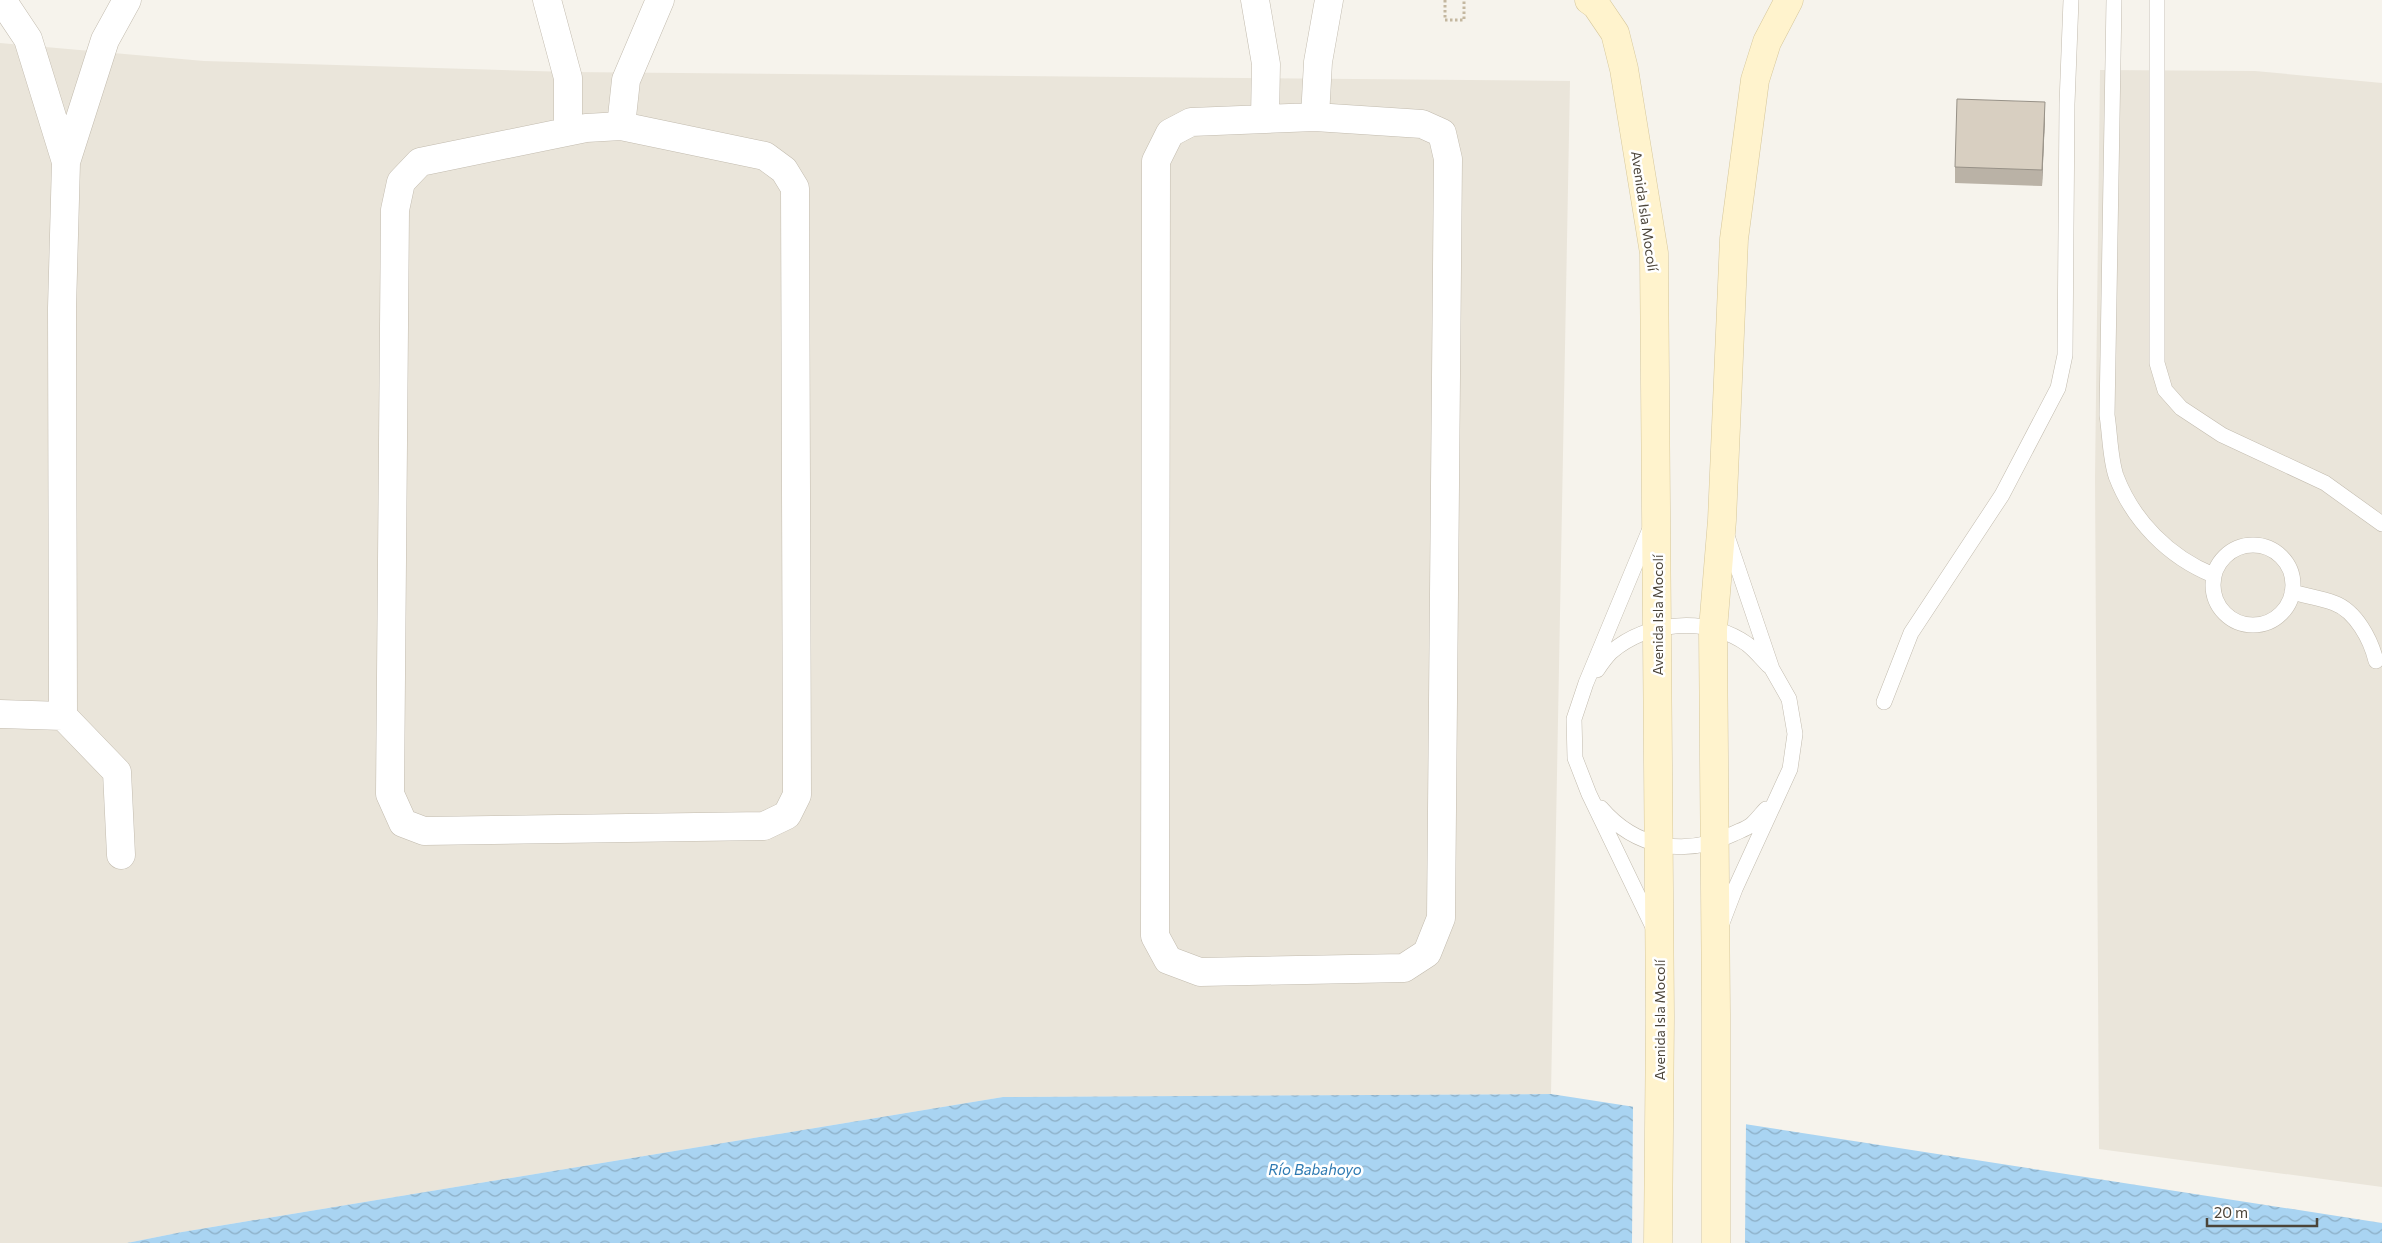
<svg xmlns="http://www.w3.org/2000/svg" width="2382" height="1243" font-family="Commissioner,sans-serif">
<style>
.residential{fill:#eae5da}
.water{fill:url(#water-waves)}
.pier{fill:#f6f3ec}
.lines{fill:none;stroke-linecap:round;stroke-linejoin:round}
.lane-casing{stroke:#c2bbae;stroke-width:16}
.street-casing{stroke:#c2bbae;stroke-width:29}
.secondary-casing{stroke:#d6c79b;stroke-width:29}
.path{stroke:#c4b79f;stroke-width:3;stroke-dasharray:2.5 2.5;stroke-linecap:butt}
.lane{stroke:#fff;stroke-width:15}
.street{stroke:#fff;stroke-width:28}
.secondary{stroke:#fff3cd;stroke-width:28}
.wall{fill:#bab2a6}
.shaded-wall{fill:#979187}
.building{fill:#d8cfc1;stroke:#979187}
.labels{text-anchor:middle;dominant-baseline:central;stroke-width:5;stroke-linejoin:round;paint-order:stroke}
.street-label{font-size:14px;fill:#4b4439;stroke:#fff}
.water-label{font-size:15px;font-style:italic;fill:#2e7ab2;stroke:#fff}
</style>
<defs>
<pattern id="water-waves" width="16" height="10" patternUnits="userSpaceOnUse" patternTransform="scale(1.25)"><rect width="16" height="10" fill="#a9d4f2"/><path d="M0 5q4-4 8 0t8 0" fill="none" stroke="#8caec5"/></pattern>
</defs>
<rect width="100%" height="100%" fill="#f6f3ec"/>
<path class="residential" d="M0,43l204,18 365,11 1001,9 -19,1013 -548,3 -821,135 -55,11h-127z
M2100,70l155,1 127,12v1104l-283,-38 -4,-671z"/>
<path class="water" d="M1551,1094l831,129v20h-2255l55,-11 821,-135z"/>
<path class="pier" d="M1633,1105l113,17 -1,121h-113z"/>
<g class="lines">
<g class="lane-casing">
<path id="lane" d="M2114,0l-7,415c3,19 3,43 9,61 17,45 53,81 97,99
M2157,0v363l8,27 16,18 41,27 103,48 57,41
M1650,529l-64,154 -12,36 1,39 14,36 65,135
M2213 585a40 40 0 1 1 80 0a40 40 0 1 1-80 0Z
M2292,592c14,4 29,6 42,11 22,8 37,37 42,58
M1597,670c4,-6 9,-13 14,-18 37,-31 95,-36 136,-8 8,6 15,15 22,22
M1884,702l27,-69 91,-138 56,-107 7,-33 2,-251 4,-104
M1601,808c35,41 85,49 132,26 6,-3 13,-5 18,-9 5,-4 10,-11 15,-16
M1722,923l13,-34 55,-120 5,-35 -6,-35 -17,-30 -45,-133"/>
</g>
<g class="street-casing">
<path id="street" d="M2,0l26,39 38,123
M547,0l21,78v53
M1255,0l11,64 -1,54
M1315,117l107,7 20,9 6,26 -7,759 -14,35 -23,15 -204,4 -32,-12 -13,-24 1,-775 14,-28 21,-11z
M1315,117l3,-55 11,-62
M621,126l144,30 19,14 11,18 2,607 -10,20 -23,11 -340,5 -21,-8 -13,-29 5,-584 6,-28 19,-20 166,-34z
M621,126l5,-46 34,-80
M0,714l63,2
M121,855l-4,-83 -54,-56 -1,-408 4,-146 39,-122 22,-40"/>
</g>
<g class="secondary-casing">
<path id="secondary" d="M1589,0l7,5 19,28 9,36 30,184 6,764 -2,226
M1716,1243v-228l-3,-386 9,-109 12,-281 21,-159 12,-38 22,-42"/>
</g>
<path class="path" d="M1445,0v20h19v-20"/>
<use href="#lane" class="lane"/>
<use href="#street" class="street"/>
<use href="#secondary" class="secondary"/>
</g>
<path class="wall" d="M2045,117l-3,69 -87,-3v-16z"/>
<path class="shaded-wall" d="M2045,102v15l-3,69v-16z"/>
<path class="building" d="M1957,99l88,3 -3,68 -87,-3z"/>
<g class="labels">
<g class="street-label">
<text transform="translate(1645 211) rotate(82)">Avenida Isla Mocolí</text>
<text transform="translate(1657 615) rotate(-90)">Avenida Isla Mocolí</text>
<text transform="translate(1659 1020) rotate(-90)">Avenida Isla Mocolí</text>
</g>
<g class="water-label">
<text x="1315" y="1169">Río Babahoyo</text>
</g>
</g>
<path d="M2207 1218v8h110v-8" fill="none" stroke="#4b4439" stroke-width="2.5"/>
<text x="2214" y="1218" font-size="15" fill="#4b4439" stroke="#ffffff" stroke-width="4" paint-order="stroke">20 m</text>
</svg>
